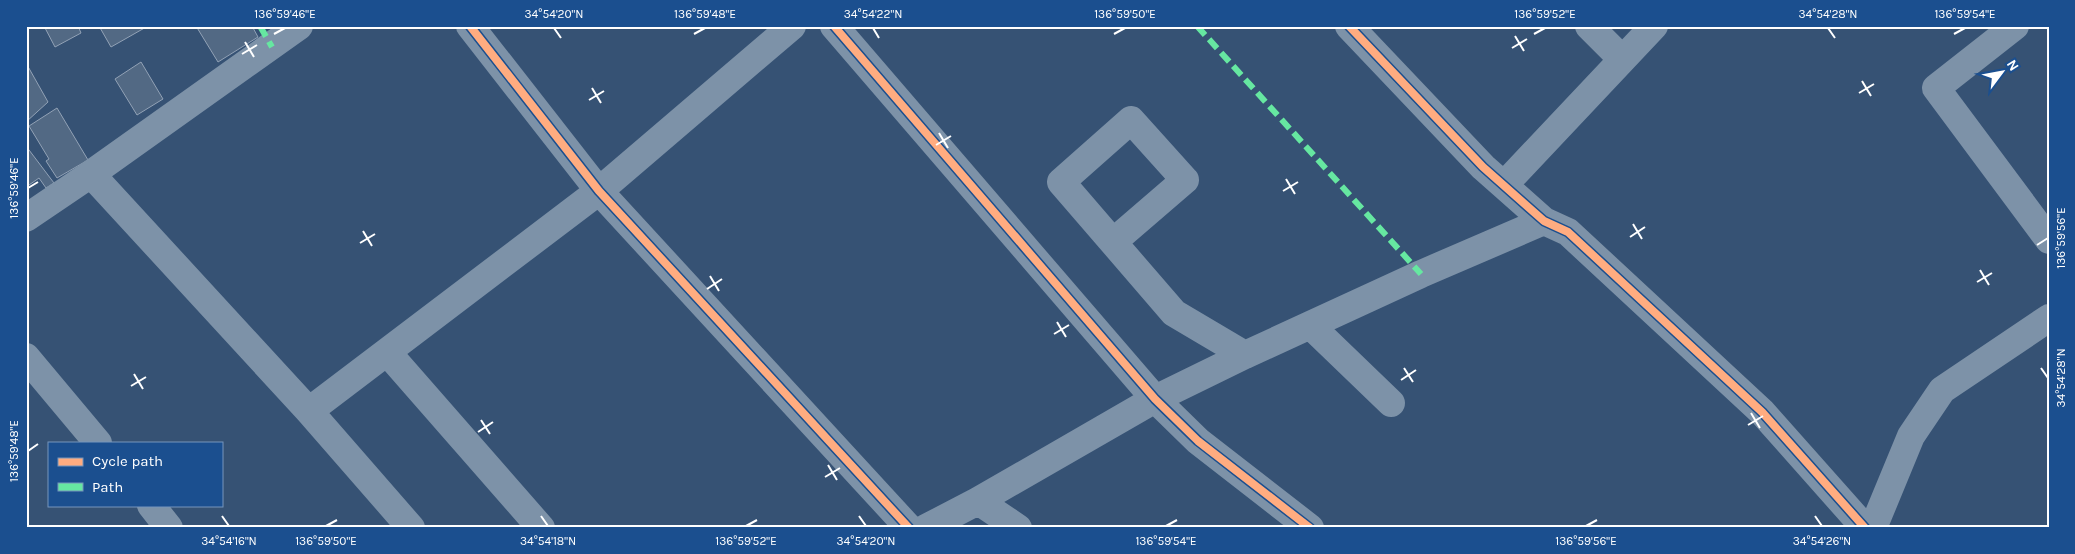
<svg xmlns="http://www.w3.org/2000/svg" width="2075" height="554" font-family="Karla,sans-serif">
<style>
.building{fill:#526984;stroke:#92a2b6}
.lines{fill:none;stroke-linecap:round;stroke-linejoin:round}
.minor{stroke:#7d92a8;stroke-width:28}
.quiet{stroke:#66e7a1;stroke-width:6;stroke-dasharray:12 6;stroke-linecap:butt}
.cycleway-casing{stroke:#1b4f8f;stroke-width:11}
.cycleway{stroke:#ffac80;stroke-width:8}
.ticks{fill:none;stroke:#fff;stroke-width:2}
.neatline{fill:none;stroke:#fff;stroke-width:2}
.ticks-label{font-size:12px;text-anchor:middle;fill:#fff}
</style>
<rect width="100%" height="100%" fill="#365274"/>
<path class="building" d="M44,26h34l3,7 -26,14z
M99,26h49l-37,21z
M196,26h56l6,11 -40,25z
M141,62l22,37 -26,16 -22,-36z
M26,63l22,39 -22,20z
M57,108l31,52 -31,18 -11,-17 3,-2 -20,-33z
M26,146l28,37 -8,5 -7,-10 -13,9z"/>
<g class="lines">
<path class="minor" d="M470,26l129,165 310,337
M834,26l321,373 43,42 112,87
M1349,26l134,141 61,54 24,11 194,180 103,116
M1589,26l33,33
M2015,26l-79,62 113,152
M91,174l218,237 102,117
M1504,185l150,-159
M26,218l65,-44 208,-148
M1113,242l72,-62 -54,-60 -70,62 113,131 71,42
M1310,325l81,78
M387,352l154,176
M26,357l72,86
M309,411l290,-220 193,-165
M978,501l177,-102 90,-44 176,-81 123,-53
M151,505l18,23
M926,528l52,-27 40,27
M1873,528l38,-92 31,-46 107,-72"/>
<path class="quiet" d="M260,26l12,21
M1197,26l224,248"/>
<g class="cycleway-casing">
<path id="cycleway" d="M470,26l129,165 310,337
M834,26l321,373 43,42 112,87
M1349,26l134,141 61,54 24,11 194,180 103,116"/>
</g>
<use href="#cycleway" class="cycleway"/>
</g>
<path class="ticks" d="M554,28l7,10M873,28l6,10M1828,28l7,10M274,34l11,-6M694,34l11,-6M1114,34l11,-6M1534,34l11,-6M1954,34l11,-6M1515,36l9,15M245,42l9,15M1512,48l15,-9M242,54l15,-9M1862,81l9,15M592,88l9,15M1859,93l15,-9M589,100l15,-9M939,133l9,15M936,145l15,-9M1286,179l9,15M28,188l10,-6M1283,191l15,-9M1633,224l9,15M363,231l9,15M1630,237l15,-10M360,243l15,-9M2037,245l11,-7M1980,270l9,15M710,276l9,15M1977,282l15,-9M707,289l15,-10M1057,322l9,15M1054,334l15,-9M1404,368l9,14M2041,368l7,10M134,374l9,15M1401,380l15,-10M131,386l15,-9M1751,413l9,15M481,420l9,14M1748,425l15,-9M478,432l15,-10M28,451l10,-7M828,465l9,15M825,477l15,-9M222,516l7,10M541,516l7,10M859,516l7,10M1815,516l7,10M326,526l11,-6M746,526l11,-6M1166,526l11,-6M1586,526l11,-6"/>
<rect width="2075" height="554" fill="none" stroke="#1b4f8f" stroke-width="55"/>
<rect x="48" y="442" width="175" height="65" fill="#1b4f8f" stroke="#7695bc"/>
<rect x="58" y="458" width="25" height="8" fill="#ffac80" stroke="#7695bc"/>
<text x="92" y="466" font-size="15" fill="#ffffff">Cycle path</text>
<rect x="58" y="483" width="25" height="8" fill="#66e7a1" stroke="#7695bc"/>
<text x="92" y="492" font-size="15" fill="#ffffff">Path</text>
<g transform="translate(2002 72) rotate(58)" stroke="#1b4f8f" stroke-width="4" paint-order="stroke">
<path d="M0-4L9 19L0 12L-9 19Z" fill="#ffffff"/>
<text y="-8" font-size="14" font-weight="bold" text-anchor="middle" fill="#ffffff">N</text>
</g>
<rect x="28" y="28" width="2020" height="498" class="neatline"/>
<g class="ticks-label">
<text x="285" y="18">136°59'46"E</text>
<text x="554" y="18">34°54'20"N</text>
<text x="705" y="18">136°59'48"E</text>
<text x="873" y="18">34°54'22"N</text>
<text x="1125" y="18">136°59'50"E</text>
<text x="1545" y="18">136°59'52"E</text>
<text x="1828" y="18">34°54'28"N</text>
<text x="1965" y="18">136°59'54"E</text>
<text transform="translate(14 188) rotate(-90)" y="4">136°59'46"E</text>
<text transform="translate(2061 238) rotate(-90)" y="4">136°59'56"E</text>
<text transform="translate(2061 378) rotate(-90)" y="4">34°54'28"N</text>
<text transform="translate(14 451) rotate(-90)" y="4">136°59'48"E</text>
<text x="229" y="545">34°54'16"N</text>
<text x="326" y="545">136°59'50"E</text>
<text x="548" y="545">34°54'18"N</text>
<text x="746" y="545">136°59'52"E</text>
<text x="866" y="545">34°54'20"N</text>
<text x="1166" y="545">136°59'54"E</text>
<text x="1586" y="545">136°59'56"E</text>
<text x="1822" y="545">34°54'26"N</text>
</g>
</svg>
